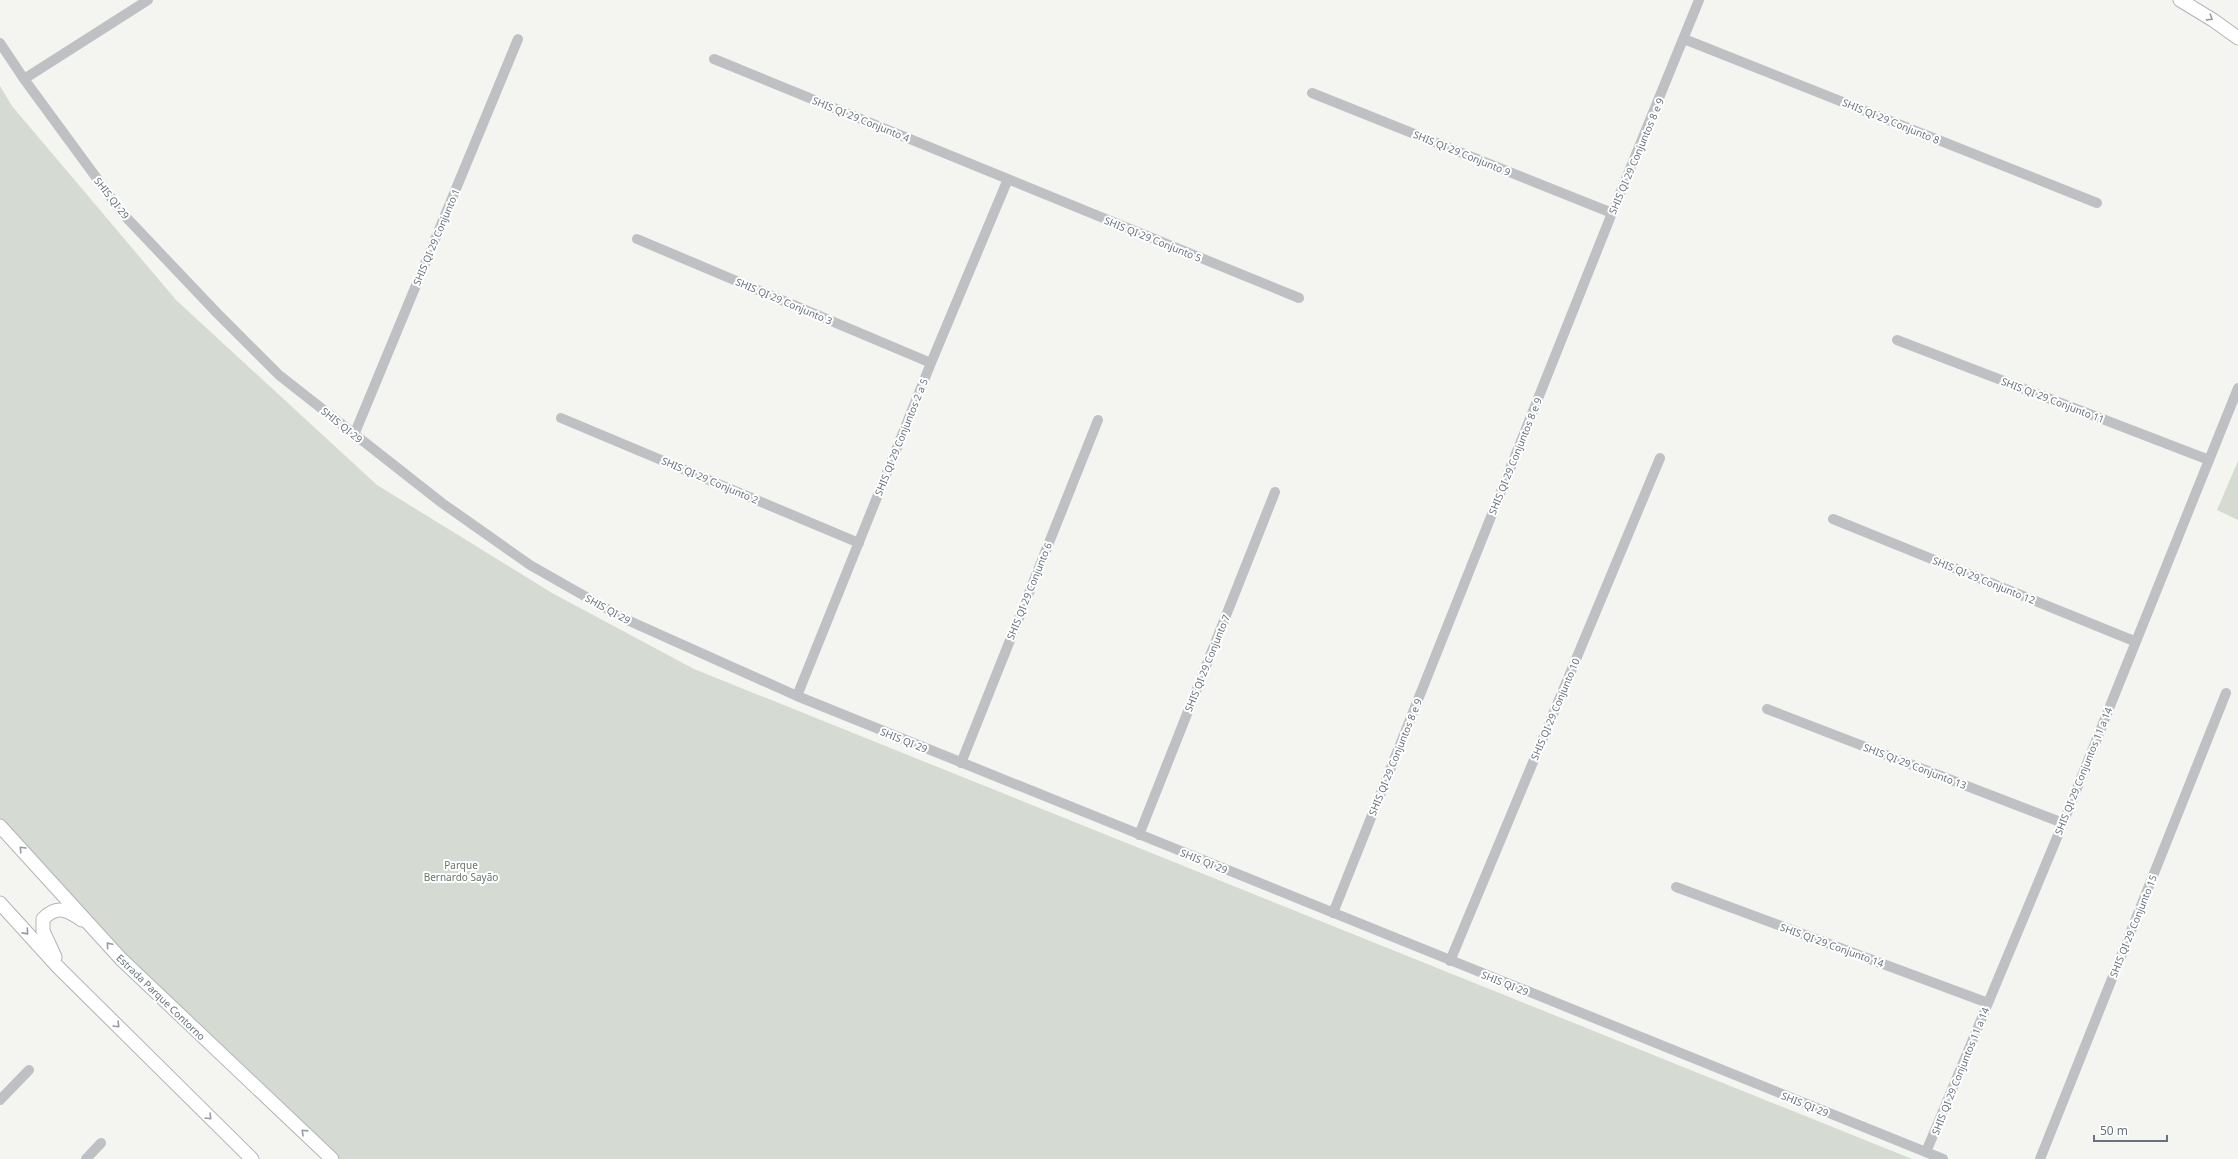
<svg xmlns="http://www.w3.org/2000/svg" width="2238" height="1159" font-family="'Noto Sans',sans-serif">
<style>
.green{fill:#d5dad3}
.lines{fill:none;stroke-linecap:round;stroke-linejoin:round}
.major-casing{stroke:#b1b4b8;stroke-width:15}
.minor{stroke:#bec0c4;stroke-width:10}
.major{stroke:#fff;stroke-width:13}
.oneway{stroke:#959ca5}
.labels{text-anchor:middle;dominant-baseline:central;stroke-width:4;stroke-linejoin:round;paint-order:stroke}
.street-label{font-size:10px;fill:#67727e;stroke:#fff}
.park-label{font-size:10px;fill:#677665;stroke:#fff}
</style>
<rect width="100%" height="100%" fill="#f4f4f1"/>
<path class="green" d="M0,86l12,20 164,194 201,185 175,108 142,76 1218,490h-1583l-329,-329z
M2238,461v59l-21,-10z"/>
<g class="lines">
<g class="major-casing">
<path id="major" d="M2180,0l33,20 25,18
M0,826l121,133 211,200
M0,903l58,64 194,192
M55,957l-12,-26v-12c14,-15 24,-9 39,1"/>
</g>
<path class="minor" d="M1684,39l413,164
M0,43l24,36 99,135 94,99 62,62 163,128 88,62 95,54 172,77 1146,463
M714,59l585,239
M24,79l124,-79
M1312,93l300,120
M637,239l294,124
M1897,340l312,120
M561,418l298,125
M354,435l164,-396
M1833,519l301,122
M797,696l134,-333 77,-184
M1767,709l296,114
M961,763l137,-343
M1139,835l136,-343
M1676,887l312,116
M1333,913l279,-700 87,-213
M1450,961l210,-503
M0,1100l29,-30
M1926,1152l137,-329 175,-435
M86,1159l15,-16
M2040,1159l186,-466"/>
<use href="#major" class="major"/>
</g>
<defs><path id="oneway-chevron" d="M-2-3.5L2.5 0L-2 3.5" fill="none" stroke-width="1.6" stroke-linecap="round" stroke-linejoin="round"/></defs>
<g class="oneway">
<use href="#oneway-chevron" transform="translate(2210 18) rotate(32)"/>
<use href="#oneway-chevron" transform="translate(22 849) rotate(-133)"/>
<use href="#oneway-chevron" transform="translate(26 932) rotate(48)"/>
<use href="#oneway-chevron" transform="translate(109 945) rotate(-131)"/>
<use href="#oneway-chevron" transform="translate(117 1025) rotate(45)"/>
<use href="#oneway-chevron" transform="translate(209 1117) rotate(45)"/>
<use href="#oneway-chevron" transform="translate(304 1132) rotate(-136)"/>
</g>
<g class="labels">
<g class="street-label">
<text transform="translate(861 119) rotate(22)">SHIS QI 29 Conjunto 4</text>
<text transform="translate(1891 121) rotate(22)">SHIS QI 29 Conjunto 8</text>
<text transform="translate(1462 153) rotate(22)">SHIS QI 29 Conjunto 9</text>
<text transform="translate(1636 156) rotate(-67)">SHIS QI 29 Conjuntos 8 e 9</text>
<text transform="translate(112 198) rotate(52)">SHIS QI 29</text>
<text transform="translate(436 237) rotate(-67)">SHIS QI 29 Conjunto 1</text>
<text transform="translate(1153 239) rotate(22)">SHIS QI 29 Conjunto 5</text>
<text transform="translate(784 301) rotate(23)">SHIS QI 29 Conjunto 3</text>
<text transform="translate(2053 400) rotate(21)">SHIS QI 29 Conjunto 11</text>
<text transform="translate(342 425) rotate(39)">SHIS QI 29</text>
<text transform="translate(901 437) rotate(-68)">SHIS QI 29 Conjuntos 2 a 5</text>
<text transform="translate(1515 456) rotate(-68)">SHIS QI 29 Conjuntos 8 e 9</text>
<text transform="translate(710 480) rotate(23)">SHIS QI 29 Conjunto 2</text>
<text transform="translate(1984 580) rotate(22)">SHIS QI 29 Conjunto 12</text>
<text transform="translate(1029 591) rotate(-68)">SHIS QI 29 Conjunto 6</text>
<text transform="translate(608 609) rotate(29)">SHIS QI 29</text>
<text transform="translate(1207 663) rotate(-68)">SHIS QI 29 Conjunto 7</text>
<text transform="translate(1555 709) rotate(-67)">SHIS QI 29 Conjunto 10</text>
<text transform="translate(904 740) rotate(22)">SHIS QI 29</text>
<text transform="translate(1395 757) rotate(-68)">SHIS QI 29 Conjuntos 8 e 9</text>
<text transform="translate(1915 766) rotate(21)">SHIS QI 29 Conjunto 13</text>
<text transform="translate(2083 771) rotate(-68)">SHIS QI 29 Conjuntos 11 a 14</text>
<text transform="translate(1204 861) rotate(22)">SHIS QI 29</text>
<text transform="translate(2133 926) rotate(-68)">SHIS QI 29 Conjunto 15</text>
<text transform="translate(1832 945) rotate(20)">SHIS QI 29 Conjunto 14</text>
<text transform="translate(1505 983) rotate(22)">SHIS QI 29</text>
<text transform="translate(161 997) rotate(44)">Estrada Parque Contorno</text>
<text transform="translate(1960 1071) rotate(-68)">SHIS QI 29 Conjuntos 11 a 14</text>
<text transform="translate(1805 1104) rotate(22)">SHIS QI 29</text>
</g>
<g class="park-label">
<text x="461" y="865">Parque<tspan x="461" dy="12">Bernardo Sayão</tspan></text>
</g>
</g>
<path d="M2094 1135v6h73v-6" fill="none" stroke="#67727e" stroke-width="2"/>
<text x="2100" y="1135" font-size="12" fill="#67727e" stroke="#ffffff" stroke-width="3" paint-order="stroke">50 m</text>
</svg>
